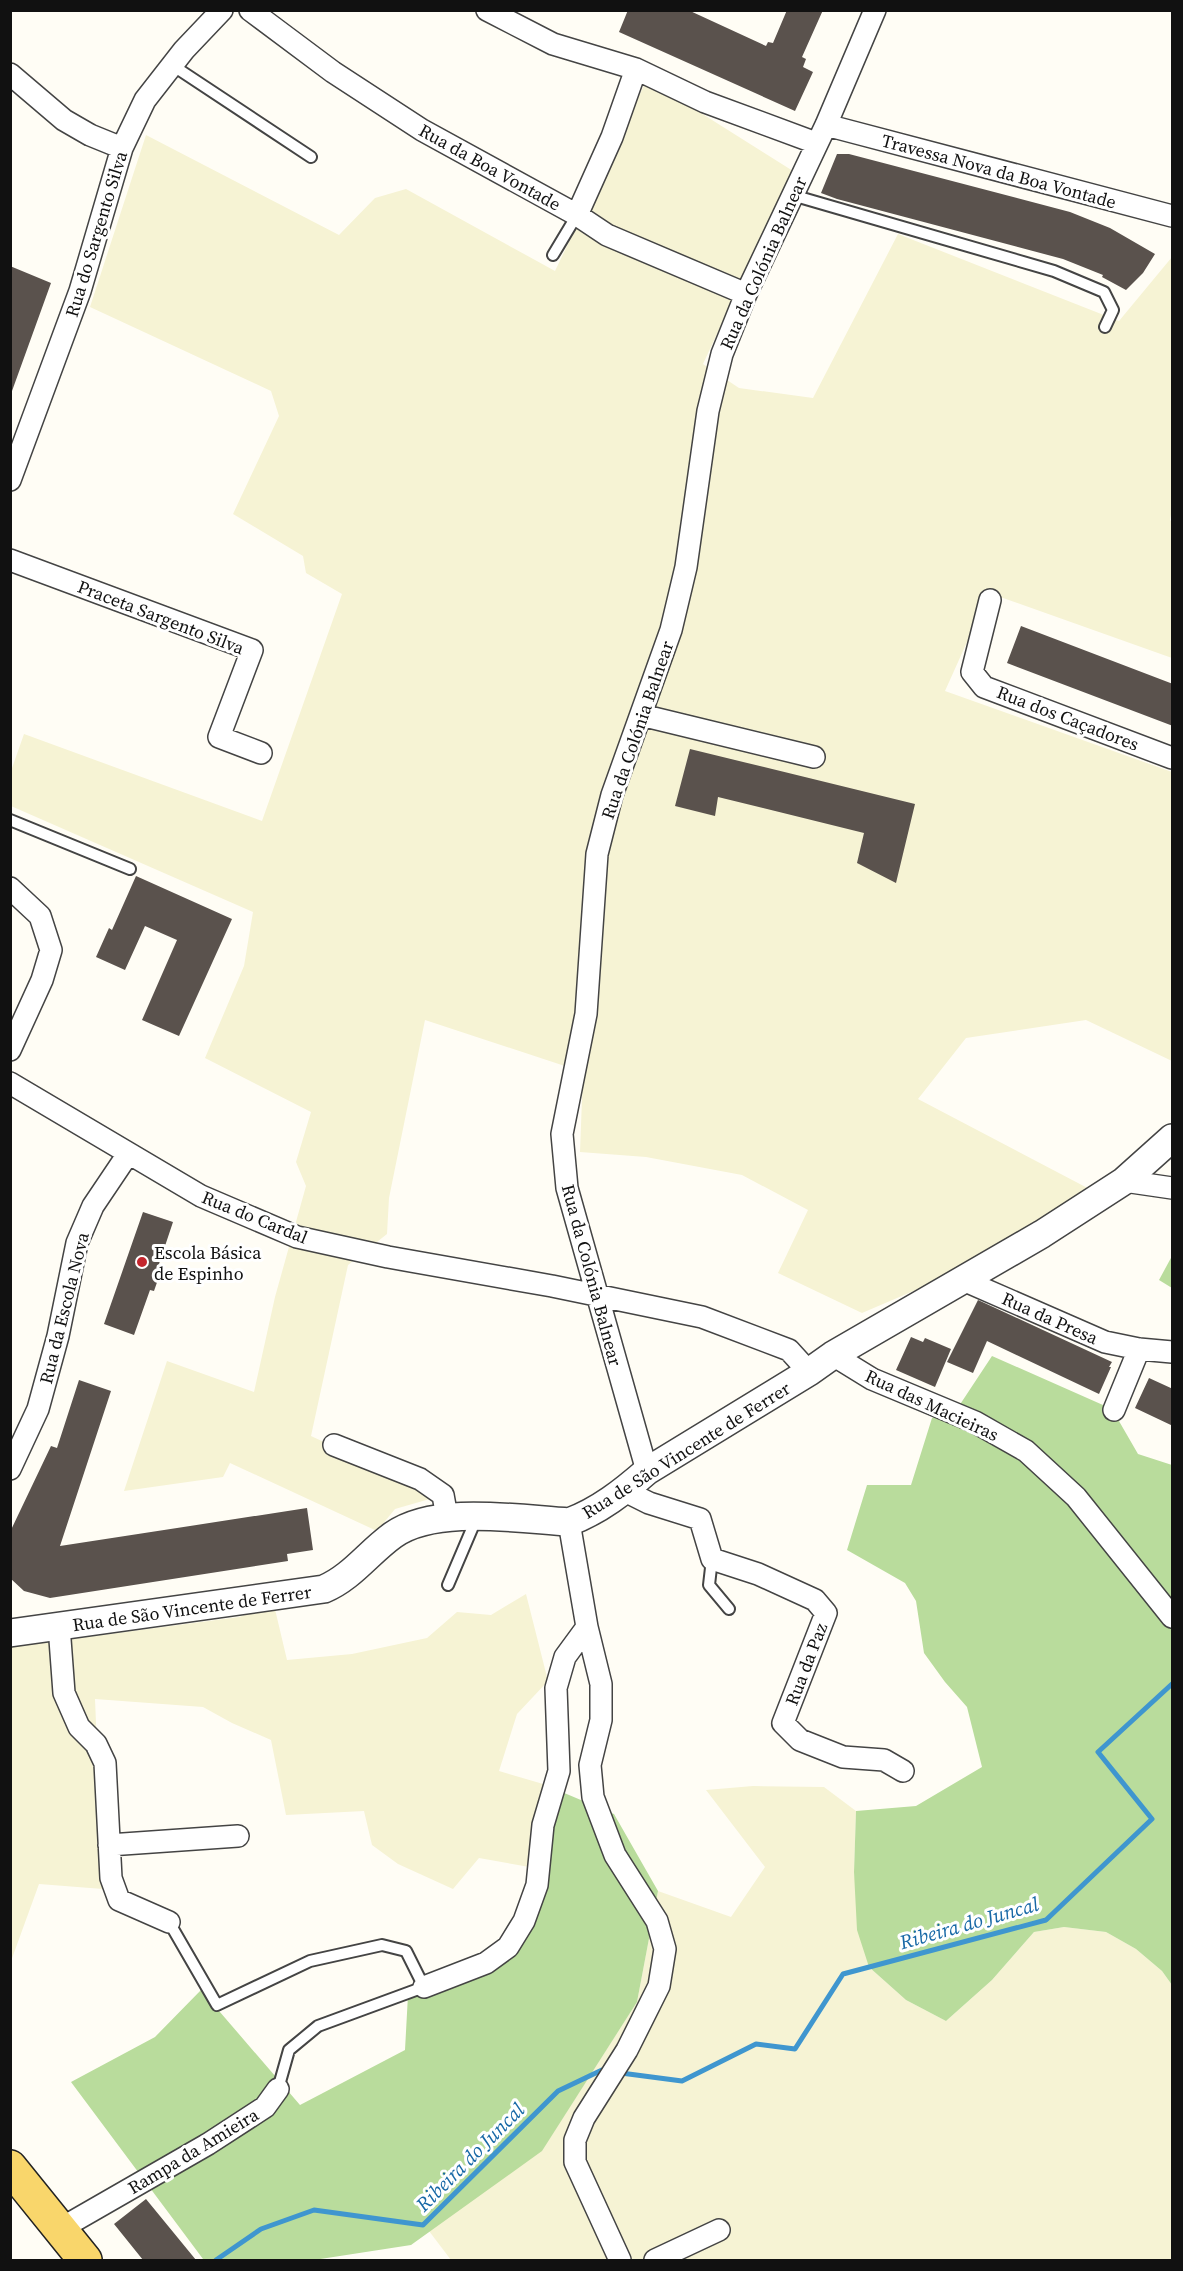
<svg xmlns="http://www.w3.org/2000/svg" width="1183" height="2271" font-family="'Source Serif 4',serif">
<style>
.farmland{fill:#f6f3d4}
.forest{fill:#b9dc9c}
.lines{fill:none;stroke-linecap:round;stroke-linejoin:round}
.stream{stroke:#3f96cf;stroke-width:5}
.building{fill:#5a524d}
.service-casing{stroke:#444;stroke-width:14}
.minor-casing{stroke:#444;stroke-width:24}
.tertiary-casing{stroke:#444;stroke-width:30}
.primary-casing{stroke:#222;stroke-width:36}
.service{stroke:#fff;stroke-width:10}
.minor{stroke:#fff;stroke-width:21}
.tertiary{stroke:#fff;stroke-width:27}
.primary{stroke:#f9d66b;stroke-width:33}
.poi-dot{fill:#c4262e;stroke:#fff;stroke-width:2}
.labels{text-anchor:middle;dominant-baseline:central;stroke-width:6;stroke-linejoin:round;paint-order:stroke}
.street-label{font-size:18px;fill:#111;stroke:#fff}
.poi-label{font-size:18px;fill:#111;stroke:#fff;text-anchor:start}
.water-label{font-size:20px;font-style:italic;fill:#1768a6;stroke:#fff}
</style>
<rect width="100%" height="100%" fill="#fffdf5"/>
<path class="farmland" d="M647,79l146,92 -90,193 36,24 74,10 85,-164 221,87 53,-64v252l-2,11 2,2v136l-183,-65 -44,98 227,81v289l-86,-41 -120,18 -48,61 179,94 -151,84 -84,36 -84,-40 30,-63 -66,-35 -96,-18 -66,-5 3,-80 -158,-52 -36,178 -2,36 -39,31 -37,171 129,60 -45,13 -18,22 -147,-68 -7,14 -99,14 43,-130 87,31 21,-95 31,-111 -10,-24 15,-50 -106,-54 39,-92 9,-54 -242,-106v-35l13,-37 238,87 80,-227 -36,-21 -3,-17 -70,-42 46,-98 -8,-25 -181,-84 56,-172 193,100 36,-37 31,-9 149,82z
M526,1594l22,87 -31,33 -18,57 44,13 -8,84 -56,-10 -26,31 -55,-25 -26,-19 -8,-34 -78,4 -15,-75 -39,-17 -29,-16 -108,-8 8,190 -64,-5 -28,77v-314l228,-30 35,-12 13,55 65,-6 75,-16 30,-26 34,3z
M753,1786l71,1 32,24 -2,61 15,95 37,33 40,21 46,-41 42,-48 30,-5 42,5 30,17 26,22 10,14v275h-721l-22,-29 113,-81 95,-148 21,-111 73,26 34,-50 -59,-77z"/>
<path class="forest" d="M1172,1256v32l-13,-8z
M992,1356l120,53 26,45 34,11v520l-10,-14 -26,-22 -30,-17 -42,-5 -30,5 -42,48 -46,41 -40,-21 -37,-33 -12,-37 -3,-58 2,-61 60,-5 66,-39 -15,-60 -22,-25 -21,-29 -8,-52 -11,-18 -58,-33 20,-65h44l21,-67 27,-12z
M543,1784l71,30 44,77 -21,111 -95,149 -131,94 -97,15h-106l-5,-1 -132,-177 84,-45 46,-47 99,115 105,-55 3,-55 107,-54 20,-73z"/>
<g class="lines">
<path class="stream" d="M621,2073l61,8 74,-37 39,5 48,-75 203,-54 106,-101 -54,-67 74,-68
M216,2260l45,-31 53,-19 109,15 135,-134 44,-21"/>
</g>
<path class="building" d="M628,10h60l78,36 2,-4 5,1 14,-33h36l-21,47 4,2 -3,8 10,5 -18,39 -176,-79z
M837,154h12l221,58 40,16 45,26 -12,19 -17,17 -24,-13 1,-2 -40,-16 -226,-60 -16,-6z
M10,266l41,17 -39,108 -2,-1z
M1021,626l152,58v42l-166,-63z
M690,749l225,55 -19,79 -39,-20 7,-30 -146,-36 -3,19 -40,-10z
M136,876l96,43 -53,117 -37,-16 35,-80 -32,-14 -20,44 -29,-13 13,-29 3,2z
M143,1212l30,10 -15,45 4,1 -8,23 -4,-1 -16,45 -30,-11z
M978,1300l134,62 -3,5h2l-12,27 -112,-53 -14,32 -26,-11z
M911,1337l12,5 2,-4 26,11 -16,38 -39,-17z
M1149,1378l24,11v37l-38,-18z
M79,1380l32,11 -51,155 247,-38 6,42 -26,4 1,7 -238,37 -26,-7 -14,-13v-46l41,-86 6,2z
M146,2199l50,61h-53l-29,-36z"/>
<g class="lines">
<g class="service-casing">
<path id="service" d="M172,65l139,92
M792,195l262,76 50,21 9,18 -8,17
M553,255l24,-40
M10,820l120,49
M712,1559l-3,26 20,24
M448,1585l29,-68
M169,1922l48,83 93,-44 72,-16 24,6 18,36 -106,39 -29,24 -11,39"/>
</g>
<g class="minor-casing">
<path id="minor" d="M250,10l83,62 89,58 155,85 30,20 139,59
M487,10l66,34 83,25 69,33 111,41
M10,74l54,46 26,15 32,13
M826,125l346,91
M577,215l35,-78 24,-68
M10,480l70,-189 42,-143 23,-48 39,-50 38,-40
M10,560l242,90 -33,87 42,16
M990,600l-18,72 12,15 188,71
M641,715l173,42
M10,888l30,28 11,34 -9,30 -32,70
M10,1083l191,113 96,41 91,20 164,29 150,31 87,33 20,22
M1124,1181l48,7
M963,1280l142,62 34,7 33,3
M833,1355l39,24 103,43 51,29 50,46 96,120
M1114,1410l25,-61
M334,1445l86,34 23,16 4,22
M10,1469l28,-60 20,-73 19,-93 16,-37 35,-52
M647,1471l-80,-283 -5,-54 24,-120 11,-160 15,-59 59,-165 15,-63 22,-156 14,-57 24,-60 80,-169 49,-115
M625,1491l24,12 51,16 12,40 46,15 57,26 11,13 -43,110 17,17 43,17 41,3 19,11
M569,1522l18,105 14,57v36l-11,45 3,32 22,58 42,66 8,28 -6,37 -32,64 -43,68 -9,22v22l45,98
M59,1626l5,67 15,34 17,17 9,19 6,115 8,22 50,22
M109,1845l129,-9
M424,1987l62,-24 22,-16 16,-26 13,-36 6,-60 16,-54 -3,-83 9,-31 22,-30
M60,2229l148,-85 57,-37 13,-18
M655,2260l64,-30"/>
</g>
<g class="tertiary-casing">
<path id="tertiary" d="M10,1633l314,-44c28,-12 44,-36 69,-54 42,-30 125,-16 176,-13 30,-11 55,-31 78,-51l162,-99 24,-17 209,-121 82,-53 48,-43"/>
</g>
<g class="primary-casing">
<path id="primary" d="M10,2167l75,93"/>
</g>
<use href="#service" class="service"/>
<use href="#minor" class="minor"/>
<use href="#tertiary" class="tertiary"/>
<use href="#primary" class="primary"/>
</g>
<circle class="poi-dot" cx="142" cy="1262" r="6"/>
<g class="labels">
<g class="street-label">
<text transform="translate(490 167) rotate(29)">Rua da Boa Vontade</text>
<text transform="translate(999 171) rotate(15)">Travessa Nova da Boa Vontade</text>
<text transform="translate(96 234) rotate(-73)">Rua do Sargento Silva</text>
<text transform="translate(763 263) rotate(-66)">Rua da Colónia Balnear</text>
<text transform="translate(161 617) rotate(21)">Praceta Sargento Silva</text>
<text transform="translate(1068 718) rotate(21)">Rua dos Caçadores</text>
<text transform="translate(637 730) rotate(-71)">Rua da Colónia Balnear</text>
<text transform="translate(255 1217) rotate(22)">Rua do Cardal</text>
<text transform="translate(592 1275) rotate(75)">Rua da Colónia Balnear</text>
<text transform="translate(64 1308) rotate(-76)">Rua da Escola Nova</text>
<text transform="translate(1050 1318) rotate(24)">Rua da Presa</text>
<text transform="translate(932 1405) rotate(25)">Rua das Macieiras</text>
<text transform="translate(686 1450) rotate(-32)">Rua de São Vincente de Ferrer</text>
<text transform="translate(192 1608) rotate(-8)">Rua de São Vincente de Ferrer</text>
<text transform="translate(806 1664) rotate(-69)">Rua da Paz</text>
<text transform="translate(193 2151) rotate(-31)">Rampa da Amieira</text>
</g>
<g class="poi-label">
<text x="154" y="1252">Escola Básica<tspan x="154" dy="21">de Espinho</tspan></text>
</g>
<g class="water-label">
<text transform="translate(969 1923) rotate(-16)">Ribeira do Juncal</text>
<text transform="translate(470 2157) rotate(-45)">Ribeira do Juncal</text>
</g>
</g>
<rect width="1183" height="2271" fill="none" stroke="#111111" stroke-width="24"/>
</svg>
